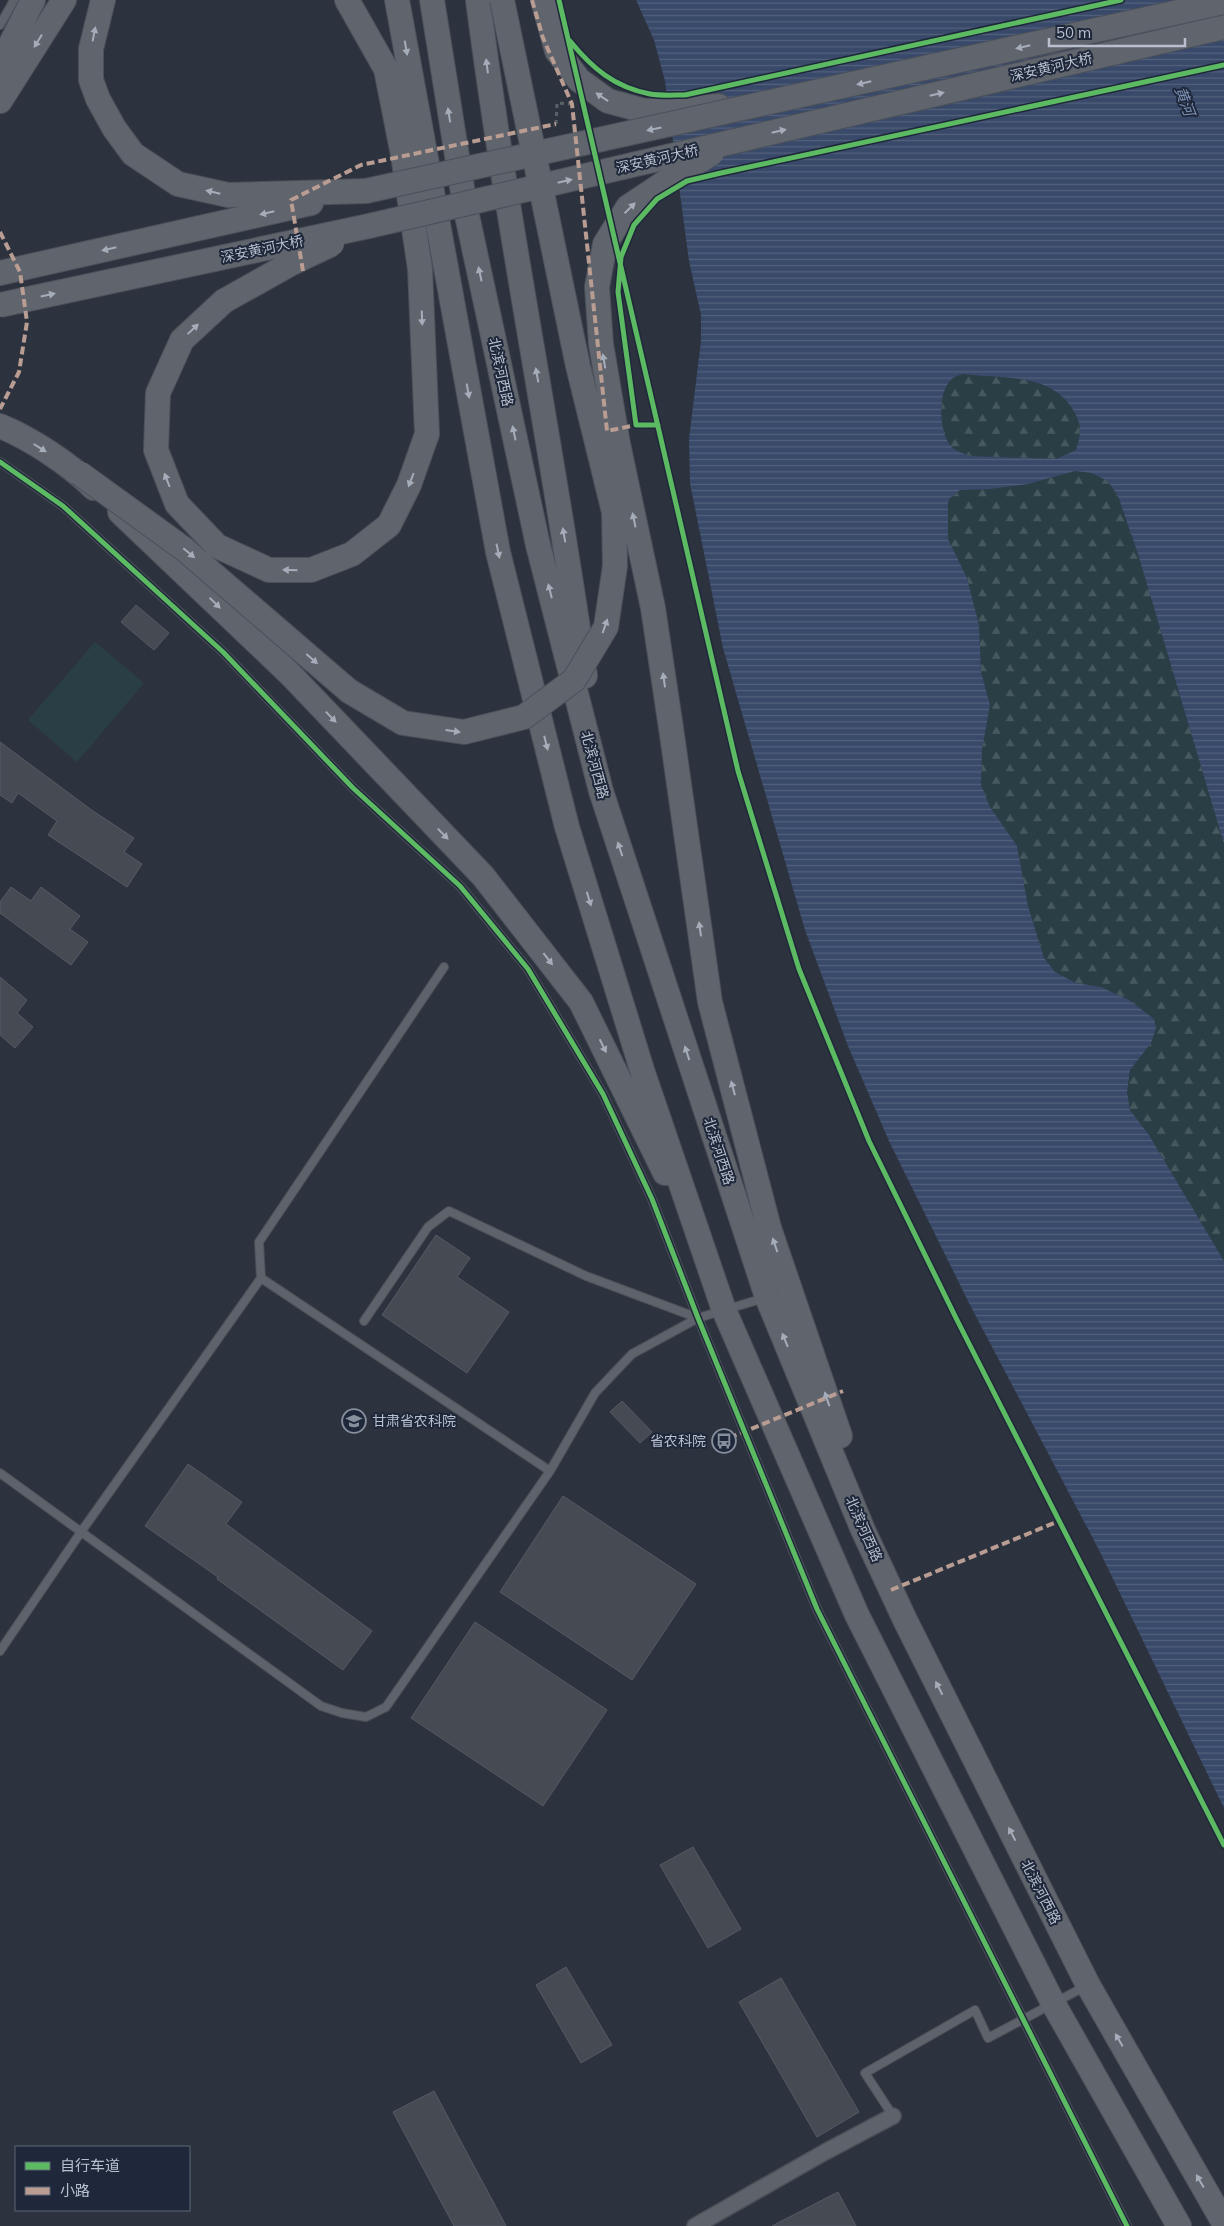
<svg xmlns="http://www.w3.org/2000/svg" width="1224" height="2226" font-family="Mulish,'Noto Sans SC',sans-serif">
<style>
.grass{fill:#293f45}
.forest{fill:url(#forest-firs)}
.water{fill:url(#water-rules);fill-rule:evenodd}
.building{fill:#454a53;stroke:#555b65}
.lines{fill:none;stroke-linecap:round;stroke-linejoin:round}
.service-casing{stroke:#4a4e56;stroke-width:10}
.minor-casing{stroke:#4a4e56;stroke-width:18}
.primary-casing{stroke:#4b505a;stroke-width:26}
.path{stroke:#5b6168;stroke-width:3;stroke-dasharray:4 4;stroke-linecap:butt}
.service{stroke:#5e626b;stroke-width:8}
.minor{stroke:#5e626b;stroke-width:15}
.primary{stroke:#60646c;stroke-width:24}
.primary-bridge-casing{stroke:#4b505a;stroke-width:26;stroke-linecap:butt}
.primary-bridge{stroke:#60646c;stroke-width:24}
.quiet{stroke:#b99d93;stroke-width:4;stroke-dasharray:8 4;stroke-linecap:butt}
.cycleway-casing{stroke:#1f283a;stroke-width:8}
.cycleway{stroke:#5cba63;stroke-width:5}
.oneway{fill:#a6adba}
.labels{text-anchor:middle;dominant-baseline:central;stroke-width:4;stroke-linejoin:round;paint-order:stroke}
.street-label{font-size:14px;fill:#b8bfce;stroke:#1f283a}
.poi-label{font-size:14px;fill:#b8bfce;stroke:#1f283a;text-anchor:start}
.water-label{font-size:15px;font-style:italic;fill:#7e92b6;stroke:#1f283a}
</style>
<defs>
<pattern id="forest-firs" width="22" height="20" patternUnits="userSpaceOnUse" patternTransform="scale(1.25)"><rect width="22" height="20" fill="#293f45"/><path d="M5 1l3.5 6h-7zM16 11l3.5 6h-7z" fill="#46595f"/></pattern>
<pattern id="water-rules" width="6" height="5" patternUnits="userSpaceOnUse" patternTransform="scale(1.25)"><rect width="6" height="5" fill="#384969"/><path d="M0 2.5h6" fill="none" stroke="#53617d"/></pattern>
</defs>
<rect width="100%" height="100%" fill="#2d333e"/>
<path class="grass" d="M95,642l49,41 -67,79 -49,-42z"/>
<path class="forest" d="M963,374c36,5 83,-1 106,30 13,18 13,26 7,46l-20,9 -86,-3c-6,-2 -12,-3 -18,-8 -14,-12 -15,-56 0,-69 2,-2 8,-4 11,-5z
M1075,471l16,2 17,8 10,15 20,58 86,290v417l-75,-126 -19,-25 -3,-18 3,-22 21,-27 3,-24 -25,-19 -28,-13 -25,-4 -21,-11 -11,-14 -16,-52 -11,-60 -27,-39 -9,-22 1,-35 8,-45 -9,-33 -2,-47 -12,-47 -19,-39v-36l2,-5 10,-8 31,-1 37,-5z"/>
<path class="water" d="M636,0h588v844l-86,-290 -20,-58 -10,-15 -17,-8 -16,-2 -47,13 -37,5 -31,1 -10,8 -2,5v36l19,39 12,47 2,47 9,33 -8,45 -1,35 9,22 27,39 11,60 16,52 11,14 21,11 25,4 28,13 25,19 2,9 -5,15 -21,27 -3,22 3,18 19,25 75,126v547l-125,-258 -129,-245 -81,-164 -41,-95 -43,-116 -82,-282 -33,-165 -1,-44 12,-98v-26l-12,-54 -24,-180 -11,-41zM963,374c36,5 83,-1 106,30 13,18 13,26 7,46l-20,9 -85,-3c-8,-3 -16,-4 -21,-11 -11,-14 -13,-53 2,-66 2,-2 8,-4 11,-5z"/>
<path class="building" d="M136,605l33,28 -15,17 -33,-28z
M0,742l93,69 41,27 -10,14 18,12 -15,23 -79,-52 9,-14 -39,-28 -6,10 -12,-8z
M11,887l20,14 10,-14 39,29 -10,13 18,13 -17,23 -71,-52v-11z
M0,977l27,23 -10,13 16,14 -18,21 -15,-13z
M436,1235l34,23 -13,19 52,35 -42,61 -85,-58z
M622,1401l30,31 -12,11 -30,-31z
M188,1464l54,38 -16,22 146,107 -29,39 -126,-91 1,-2 -73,-51z
M563,1496l133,88 -64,96 -132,-88z
M475,1622l132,88 -64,96 -132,-88z
M693,1847l48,82 -33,19 -48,-83z
M566,1967l46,78 -31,18 -45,-78z
M781,1978l78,134 -42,25 -78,-135z
M434,2091l72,135h-52l-61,-114z
M838,2192l18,34h-84z"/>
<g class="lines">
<g class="service-casing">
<path id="service" d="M0,25l14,-25
M0,462l63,44 160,146 130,136 107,98 68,83 75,125 49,105 46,119 119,291 310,617
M261,1278l-2,-36 185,-275
M364,1321l64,-94 21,-16 137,65 112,42
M0,1473l321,233 21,7 24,4 20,-10 164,-236 45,-78 37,-39 66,-36 66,-20
M0,1651l81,-119 180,-254 289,193
M893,2116l-28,-43 110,-63 13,28 98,-52"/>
</g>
<g class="minor-casing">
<path id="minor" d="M695,2226l130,-74 68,-36"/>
</g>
<g class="primary-casing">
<path id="primary" d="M103,0l-12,49v31l7,19 16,29 19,26 45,30 50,11 138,-4
M347,0l39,69 17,86 17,114 7,165
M397,0l101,552 69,275 76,246 81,237 133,305 196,388 126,223
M432,0l33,206 73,339 63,246 166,506 96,233 43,92 182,363 136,238
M478,0c29,226 75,450 107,676
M543,0l14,51 22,29 29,21 37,10 74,-5
M0,65l33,-65
M0,101l64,-101
M731,142l493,-115
M0,273l311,-70
M0,426c32,13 69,38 94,62
M120,512l169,161 194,203 98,126 84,171
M671,728l39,274 59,226 71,208"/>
</g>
<path class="path" d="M556,124l1,-21 15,1
M730,1430l-1,8 6,6"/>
<use href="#service" class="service"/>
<use href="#minor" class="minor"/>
<use href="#primary" class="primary"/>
<g class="primary-bridge-casing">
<path id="primary-bridge" d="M366,191l858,-189
M332,244l-40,19 -68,38 -42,39 -24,53 -2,57 21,54 40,42 52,24h42l41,-16 37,-29 20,-40 18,-51
M0,305l369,-79 362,-84
M79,473l105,76 165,142 54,32 61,9 60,-15 50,-37 32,-53 9,-61 -1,-54 -36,-146 -76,-366
M671,728l-18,-120 -35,-164 -17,-100 -4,-57 8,-43 23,-37 36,-24 48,-30"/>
</g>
<use href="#primary-bridge" class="primary-bridge"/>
<path class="quiet" d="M532,0l11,38 29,66 35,327 29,-6
M0,232l20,40 7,50 -8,50 -19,37
M303,271l-12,-71 70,-35 195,-41
M729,1438l114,-47
M891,1590l168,-69"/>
<g class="cycleway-casing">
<path id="cycleway" d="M559,0l179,771 61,198 70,172 88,179 267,525
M570,41c22,27 44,46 80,53 11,2 24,1 35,1l436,-95
M658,425h-22l-18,-133 3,-35 13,-32 23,-26 30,-18 34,-8 503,-108
M0,462l63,44 160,146 130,136 107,98 68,83 75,125 49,105 46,119 119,291 310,617"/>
</g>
<use href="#cycleway" class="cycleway"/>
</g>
<defs><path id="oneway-solid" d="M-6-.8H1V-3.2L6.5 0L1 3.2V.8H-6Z" transform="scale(1.25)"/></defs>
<g class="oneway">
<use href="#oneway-solid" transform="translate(94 34) rotate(-79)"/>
<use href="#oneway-solid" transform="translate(38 41) rotate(122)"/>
<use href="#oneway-solid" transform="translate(1023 47) rotate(167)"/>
<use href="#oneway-solid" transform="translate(406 48) rotate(80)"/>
<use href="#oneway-solid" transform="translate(487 66) rotate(-97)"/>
<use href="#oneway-solid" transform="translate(864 83) rotate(167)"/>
<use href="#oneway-solid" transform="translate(937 94) rotate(-13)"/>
<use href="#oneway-solid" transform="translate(602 97) rotate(-146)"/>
<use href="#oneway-solid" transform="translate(449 115) rotate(-99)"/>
<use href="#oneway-solid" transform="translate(654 129) rotate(168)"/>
<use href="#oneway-solid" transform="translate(779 131) rotate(-13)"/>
<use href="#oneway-solid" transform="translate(565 181) rotate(-13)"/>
<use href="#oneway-solid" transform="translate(213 192) rotate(-167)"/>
<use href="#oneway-solid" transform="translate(630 208) rotate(-44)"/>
<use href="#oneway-solid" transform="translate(267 213) rotate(167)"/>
<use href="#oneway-solid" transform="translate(109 249) rotate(167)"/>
<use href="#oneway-solid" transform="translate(480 274) rotate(-102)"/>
<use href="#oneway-solid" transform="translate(48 295) rotate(-12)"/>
<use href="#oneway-solid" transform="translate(422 318) rotate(88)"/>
<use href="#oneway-solid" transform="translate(193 329) rotate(-43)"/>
<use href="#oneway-solid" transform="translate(604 361) rotate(-100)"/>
<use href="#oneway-solid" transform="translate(537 375) rotate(-100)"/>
<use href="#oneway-solid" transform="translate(468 391) rotate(80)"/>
<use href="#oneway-solid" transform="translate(514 433) rotate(-102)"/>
<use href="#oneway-solid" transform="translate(40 448) rotate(32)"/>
<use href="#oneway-solid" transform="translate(167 480) rotate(-111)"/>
<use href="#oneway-solid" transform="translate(411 480) rotate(111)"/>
<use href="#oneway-solid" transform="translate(634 520) rotate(-102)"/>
<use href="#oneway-solid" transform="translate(564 535) rotate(-100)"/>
<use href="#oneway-solid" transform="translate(498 551) rotate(78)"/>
<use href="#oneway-solid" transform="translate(189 553) rotate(40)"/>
<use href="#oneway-solid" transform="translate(290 570) rotate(-179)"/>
<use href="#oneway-solid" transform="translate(550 591) rotate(-104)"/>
<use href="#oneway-solid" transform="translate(215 603) rotate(44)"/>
<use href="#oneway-solid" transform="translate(605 626) rotate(-71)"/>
<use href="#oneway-solid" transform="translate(312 659) rotate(41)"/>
<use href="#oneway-solid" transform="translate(664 680) rotate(-98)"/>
<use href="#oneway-solid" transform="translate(331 717) rotate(46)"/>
<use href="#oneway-solid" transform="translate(453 731) rotate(8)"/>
<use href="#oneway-solid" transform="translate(546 743) rotate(76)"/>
<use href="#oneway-solid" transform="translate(443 834) rotate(46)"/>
<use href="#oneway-solid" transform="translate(620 849) rotate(-108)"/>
<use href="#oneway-solid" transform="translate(589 899) rotate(73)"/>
<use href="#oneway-solid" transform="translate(700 929) rotate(-98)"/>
<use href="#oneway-solid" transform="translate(548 959) rotate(52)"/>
<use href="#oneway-solid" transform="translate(603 1046) rotate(64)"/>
<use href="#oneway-solid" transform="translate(687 1053) rotate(-108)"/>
<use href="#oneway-solid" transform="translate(733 1088) rotate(-105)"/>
<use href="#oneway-solid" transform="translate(775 1245) rotate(-109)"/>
<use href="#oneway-solid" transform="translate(785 1340) rotate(-112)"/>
<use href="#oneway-solid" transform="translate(827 1399) rotate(-109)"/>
<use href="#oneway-solid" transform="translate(939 1688) rotate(-117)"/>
<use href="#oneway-solid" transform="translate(1012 1834) rotate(-117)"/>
<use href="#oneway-solid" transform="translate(1119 2040) rotate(-120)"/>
<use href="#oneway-solid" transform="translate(1200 2181) rotate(-120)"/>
</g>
<defs>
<g id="university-ring" transform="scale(1.25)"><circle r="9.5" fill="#1f283a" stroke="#878e9c" stroke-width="1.5"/><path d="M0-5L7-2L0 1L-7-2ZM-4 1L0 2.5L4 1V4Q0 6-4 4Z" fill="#878e9c"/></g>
<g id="bus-ring" transform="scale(1.25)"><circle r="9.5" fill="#1f283a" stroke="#878e9c" stroke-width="1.5"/><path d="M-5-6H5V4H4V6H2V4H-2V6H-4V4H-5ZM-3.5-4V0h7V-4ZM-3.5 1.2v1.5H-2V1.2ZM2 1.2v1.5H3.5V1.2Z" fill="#878e9c"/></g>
</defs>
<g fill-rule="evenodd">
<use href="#university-ring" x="354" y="1421"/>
<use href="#bus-ring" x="724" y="1441"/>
</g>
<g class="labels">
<g class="street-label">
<text transform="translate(1051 67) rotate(-13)">深安黄河大桥</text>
<text transform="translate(657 159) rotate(-13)">深安黄河大桥</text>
<text transform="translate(262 249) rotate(-12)">深安黄河大桥</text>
<text transform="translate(501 372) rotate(78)">北滨河西路</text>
<text transform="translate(595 765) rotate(75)">北滨河西路</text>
<text transform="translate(719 1151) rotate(72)">北滨河西路</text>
<text transform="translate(864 1529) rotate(66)">北滨河西路</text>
<text transform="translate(1041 1892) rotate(63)">北滨河西路</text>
</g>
<g class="poi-label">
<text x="372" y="1421">甘肃省农科院</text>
<text x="706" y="1441" text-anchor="end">省农科院</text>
</g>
<g class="water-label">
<text transform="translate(1185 101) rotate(69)">黄河</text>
</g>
</g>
<rect x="15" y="2146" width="175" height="65" fill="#1f283a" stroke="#5c6475"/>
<rect x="25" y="2162" width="25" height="8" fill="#5cba63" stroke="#5c6475"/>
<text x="60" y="2171" font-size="15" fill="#b8bfce">自行车道</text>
<rect x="25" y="2187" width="25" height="8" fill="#b99d93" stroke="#5c6475"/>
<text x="60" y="2196" font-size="15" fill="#b8bfce">小路</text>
<path d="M1049 38v8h136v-8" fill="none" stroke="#b8bfce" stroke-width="2.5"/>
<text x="1056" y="38" font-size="15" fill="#b8bfce" stroke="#1f283a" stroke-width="4" paint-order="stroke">50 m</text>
</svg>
